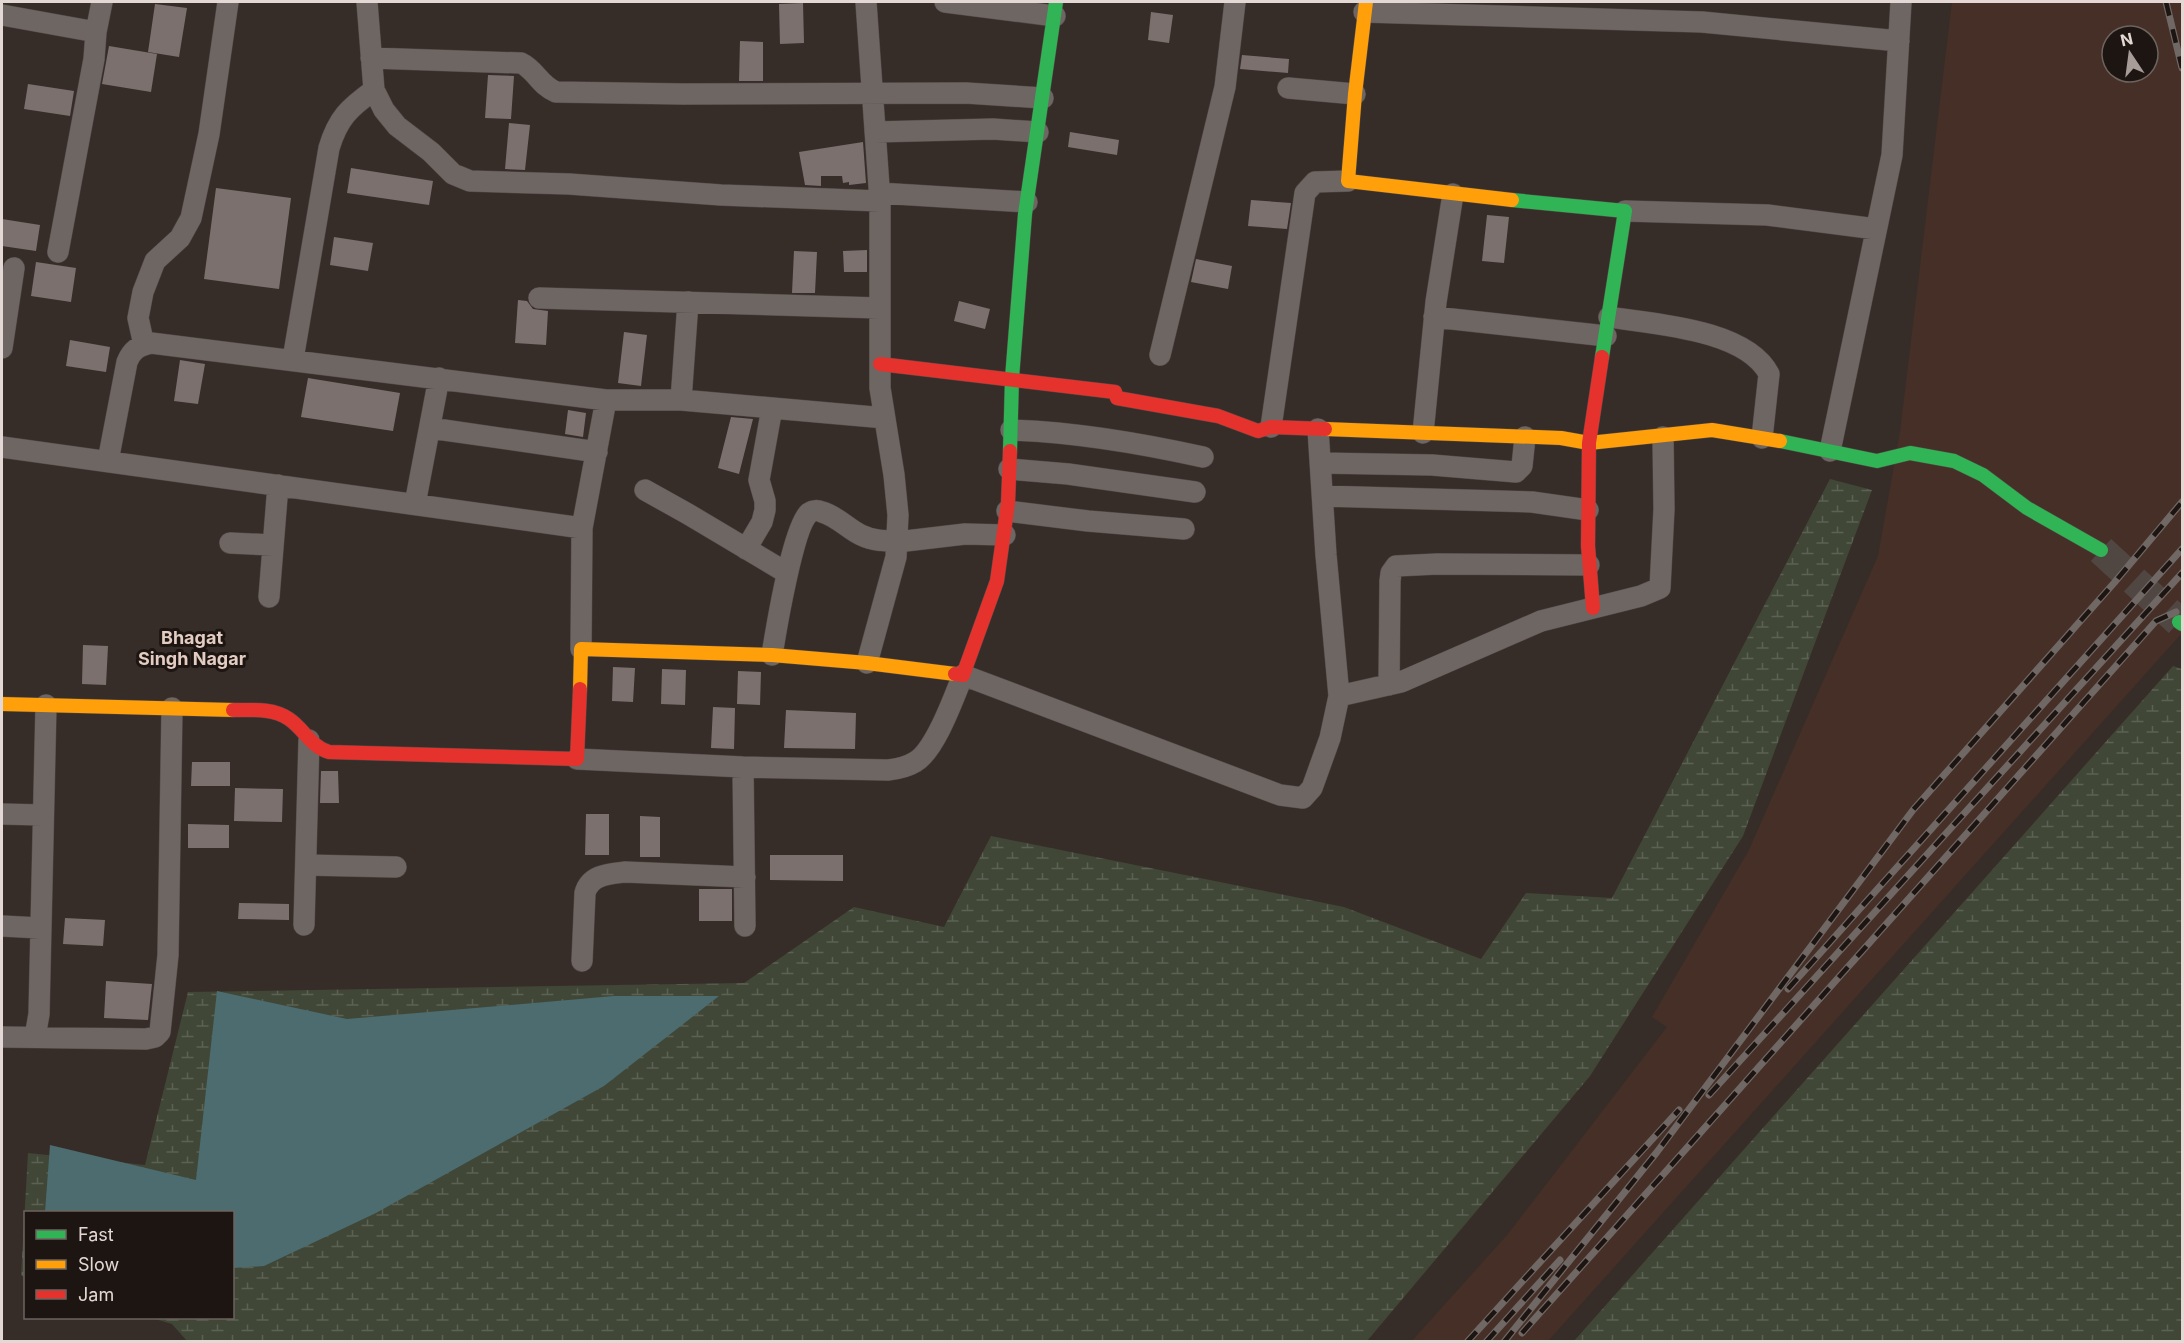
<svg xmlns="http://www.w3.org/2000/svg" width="2184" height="1343" font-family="Inter,sans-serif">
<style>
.built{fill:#462f26;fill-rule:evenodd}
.wetland{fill:url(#wetland-marsh)}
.water{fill:#4c6c70}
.building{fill:#7b706e}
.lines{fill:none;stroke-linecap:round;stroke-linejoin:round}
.secondary-tunnel{stroke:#504743;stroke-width:30;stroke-dasharray:30 15;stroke-linecap:butt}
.street-casing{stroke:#514845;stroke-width:22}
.fast-casing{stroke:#514845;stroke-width:15}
.slow-casing{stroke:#514845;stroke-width:15}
.jam-casing{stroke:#514845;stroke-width:15}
.street{stroke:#6d6663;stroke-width:21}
.fast{stroke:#30b455;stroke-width:14}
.slow{stroke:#ff9f0a;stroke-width:14}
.jam{stroke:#e5322d;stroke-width:14}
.rail-casing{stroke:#6f6865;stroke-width:7}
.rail{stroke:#1d1511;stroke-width:4.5;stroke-dasharray:14;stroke-linecap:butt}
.labels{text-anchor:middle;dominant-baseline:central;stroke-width:6;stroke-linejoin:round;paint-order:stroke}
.neighbourhood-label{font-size:18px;font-weight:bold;fill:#e3ccc2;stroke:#1d1511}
</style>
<defs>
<pattern id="wetland-marsh" width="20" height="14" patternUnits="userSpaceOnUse" patternTransform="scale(1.5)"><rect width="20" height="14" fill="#404737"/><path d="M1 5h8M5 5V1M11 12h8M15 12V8" fill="none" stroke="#5b6153"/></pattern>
</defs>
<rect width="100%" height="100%" fill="#362d29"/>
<path class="built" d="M1952,2h230v631l-634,708 -137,1 97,-108 159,-207 -15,-10 97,-167 129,-294 22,-124zM2112,36h36v36h-36z"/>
<path class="wetland" d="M1830,479l42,11 -129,346 -153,240 -223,265h-1180l-15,-17 -20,-6h80v-106h-206l-1,65 -4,-2 7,-122 117,12 43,-173 556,-9 110,-76 90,20 47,-91 353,71 137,52 45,-66 86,5z
M2173,666l9,3v672h-608z"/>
<path class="water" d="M217,991l130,28 267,-23h105l-115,90 -228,127 -112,53 -31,2 -1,-56h-187l5,-67 146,35z"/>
<path class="building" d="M803,3l1,40 -24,1 -1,-40z
M155,4l32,4 -8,49 -31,-5z
M1151,12l22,3 -4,28 -21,-3z
M740,41l23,1v39h-24z
M109,46l48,8 -6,38 -49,-8z
M1242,55l47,4 -1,14 -48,-4z
M488,75l26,1 -3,43 -26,-1z
M28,84l46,7 -4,25 -46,-7z
M509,123l21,2 -5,45 -20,-1z
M1070,132l49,8 -2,15 -49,-8z
M863,142l3,41 -17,2v-3l-6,1 -1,-7h-21v10l-16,-1 -6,-33z
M351,168l82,13 -4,24 -82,-12z
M216,188l75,10 -12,91 -75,-10z
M1251,200l40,3 -4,26 -39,-3z
M1487,215l22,2 -5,46 -22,-2z
M2,219l38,6 -4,26 -34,-5z
M334,237l39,6 -5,28 -38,-6z
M867,250v22h-23l-1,-21z
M794,251l23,1 -2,41h-23z
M1196,259l36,7 -4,23 -37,-7z
M36,262l40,6 -5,34 -40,-6z
M518,300l9,1 6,8 15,2 -2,34 -31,-2z
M959,301l31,8 -5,20 -31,-8z
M624,332l23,3 -6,51 -23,-3z
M70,340l40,7 -4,25 -40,-6z
M180,360l25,4 -7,40 -24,-3z
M308,378l92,15 -7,38 -92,-14z
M568,410l18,3 -3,24 -18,-3z
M731,417l22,2 -14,55 -21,-6z
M83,645l25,1 -2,39 -24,-1z
M613,667l22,1 -2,34 -21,-1z
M662,669l24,1 -1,35 -24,-1z
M738,671l23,1 -1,33 -23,-1z
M713,707l22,1 -1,41 -23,-1z
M786,710l70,3 -1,36 -71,-1z
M192,762h38v24h-39z
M321,771h17l1,32h-19z
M235,788l48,1 -1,33 -48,-1z
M586,814h23v41h-24z
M640,816l20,1v40h-20z
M188,824l41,1v23h-41z
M770,855h73v26l-73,-1z
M699,889h33v32h-33z
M239,903l50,1v16l-51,-1z
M65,918l40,2 -2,26 -40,-2z
M106,981l46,3 -4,36 -44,-2z"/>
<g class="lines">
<path class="secondary-tunnel" d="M2101,550l78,72"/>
<g class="street-casing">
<path id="street" d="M367,2l7,88 10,20 13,16 34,26 22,22 17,7 99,3 152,11 159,6
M866,2l14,199v187l14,87 4,40 -2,42 -29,106
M945,2l110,14
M1364,12l338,10 197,19
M2,15l94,17 6,-30
M371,58l150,5c15,7 18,22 35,29l127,2 283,-1 77,5
M1288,88l67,6
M875,132l118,-3 45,3
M879,193l148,9
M1625,211l142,4 109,14
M58,252l36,-193 2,-27
M539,298l340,10
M1434,317l172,19
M1609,317c44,7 137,12 160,57l-7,64
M144,345l-6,-27 5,-26 12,-31 25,-23 11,-20 18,-84 19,-132
M2,348l12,-80
M1160,355l65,-268 10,-85
M293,359l36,-211c9,-30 20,-40 45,-58
M681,400l7,-98
M1271,427l34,-234 10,-11 33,-1
M430,428l167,24
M1011,430c65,2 129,13 192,27
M1423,433l13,-131 17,-108
M2,447l580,81
M1830,451l62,-296 9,-153
M108,461l19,-99c5,-12 11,-16 24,-19l455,57
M1321,463l111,2 84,7 6,-6 3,-29
M1009,469l59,5 127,18
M645,490l43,24 99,59
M1323,496l209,6 56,8
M415,504l24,-126
M1007,511l81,10 96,8
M897,542l68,-8 40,1
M230,543l43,2
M746,549l16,-27 3,-12v-9l-6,-21 13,-72
M269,597l9,-112
M581,649l1,-121 24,-128h75l204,18
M772,655c4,-25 21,-128 37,-142 4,-3 9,-3 13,-1 15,4 26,17 39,23 12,6 24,6 36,6
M1389,685l1,-104 1,-8 5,-7 41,-2 152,1
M1339,696l62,-14 140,-61 100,-25 19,-8 4,-79 -1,-72
M577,759l166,8 145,3c9,-1 19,-3 27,-8 20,-11 39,-65 48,-87l317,120 23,3 9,-10 4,-11 14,-39 9,-42 -13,-141 -8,-126
M743,767l2,159
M2,814l40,1
M306,865l90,2
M304,925l5,-185
M2,926l38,2
M582,961l3,-68c5,-18 23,-19 40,-21l120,5
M2,1037l144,2 9,-2 5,-5 8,-77 4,-247
M35,1037l4,-23 7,-309"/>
</g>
<g class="fast-casing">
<path id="fast" d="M1512,200l113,11 -23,146
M1780,441l97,20 33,-8 44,8 29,14 44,33 74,42
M1010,451l2,-73 13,-164 31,-212
M2179,622l3,2"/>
</g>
<g class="slow-casing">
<path id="slow" d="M1366,2l-11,92 -7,87 164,19
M1325,429l236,9 28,5 123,-13 68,11
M580,689l1,-40 191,6 95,8 88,11
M2,704l231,6"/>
</g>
<g class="jam-casing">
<path id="jam" d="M880,364l235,28 2,6 101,18 40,15 13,-4 54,2
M1593,608l-5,-62 1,-103 13,-86
M955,674l8,1 34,-94 11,-78 2,-52
M233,710c19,0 40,-2 56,9 15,10 22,28 40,33l248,7 3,-70"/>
</g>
<use href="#street" class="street"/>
<use href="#fast" class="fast"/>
<use href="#slow" class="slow"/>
<use href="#jam" class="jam"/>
<g class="rail-casing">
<path id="rail" d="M2166,2l16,66
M1788,989l394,-440
M1709,1095l473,-522
M1522,1333l634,-712 20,-9
M1467,1342l212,-232
M1486,1342l74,-82
M1504,1342l153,-190 256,-342 201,-227 68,-81"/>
</g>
<use href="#rail" class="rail"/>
</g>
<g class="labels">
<g class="neighbourhood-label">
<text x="192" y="637">Bhagat<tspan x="192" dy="21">Singh Nagar</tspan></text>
</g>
</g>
<rect width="2184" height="1343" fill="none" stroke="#e4d8d4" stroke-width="6"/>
<rect x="24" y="1211" width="210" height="108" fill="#1d1511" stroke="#6d635f" stroke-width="1.5"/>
<rect x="36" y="1230" width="30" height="9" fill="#30b455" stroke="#6d635f" stroke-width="1.5"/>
<text x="78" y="1241" font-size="18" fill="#e4d8d4">Fast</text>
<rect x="36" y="1260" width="30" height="9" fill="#ff9f0a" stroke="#6d635f" stroke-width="1.5"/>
<text x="78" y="1271" font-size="18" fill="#e4d8d4">Slow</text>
<rect x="36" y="1290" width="30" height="9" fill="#e5322d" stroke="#6d635f" stroke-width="1.5"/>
<text x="78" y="1301" font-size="18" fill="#e4d8d4">Jam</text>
<g transform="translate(2130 54) rotate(347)"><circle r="28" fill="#1d1511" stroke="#6d635f" stroke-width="1.5"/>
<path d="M0-4.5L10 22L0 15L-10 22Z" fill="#a79c98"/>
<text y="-9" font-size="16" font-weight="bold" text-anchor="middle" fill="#e4d8d4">N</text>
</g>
</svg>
